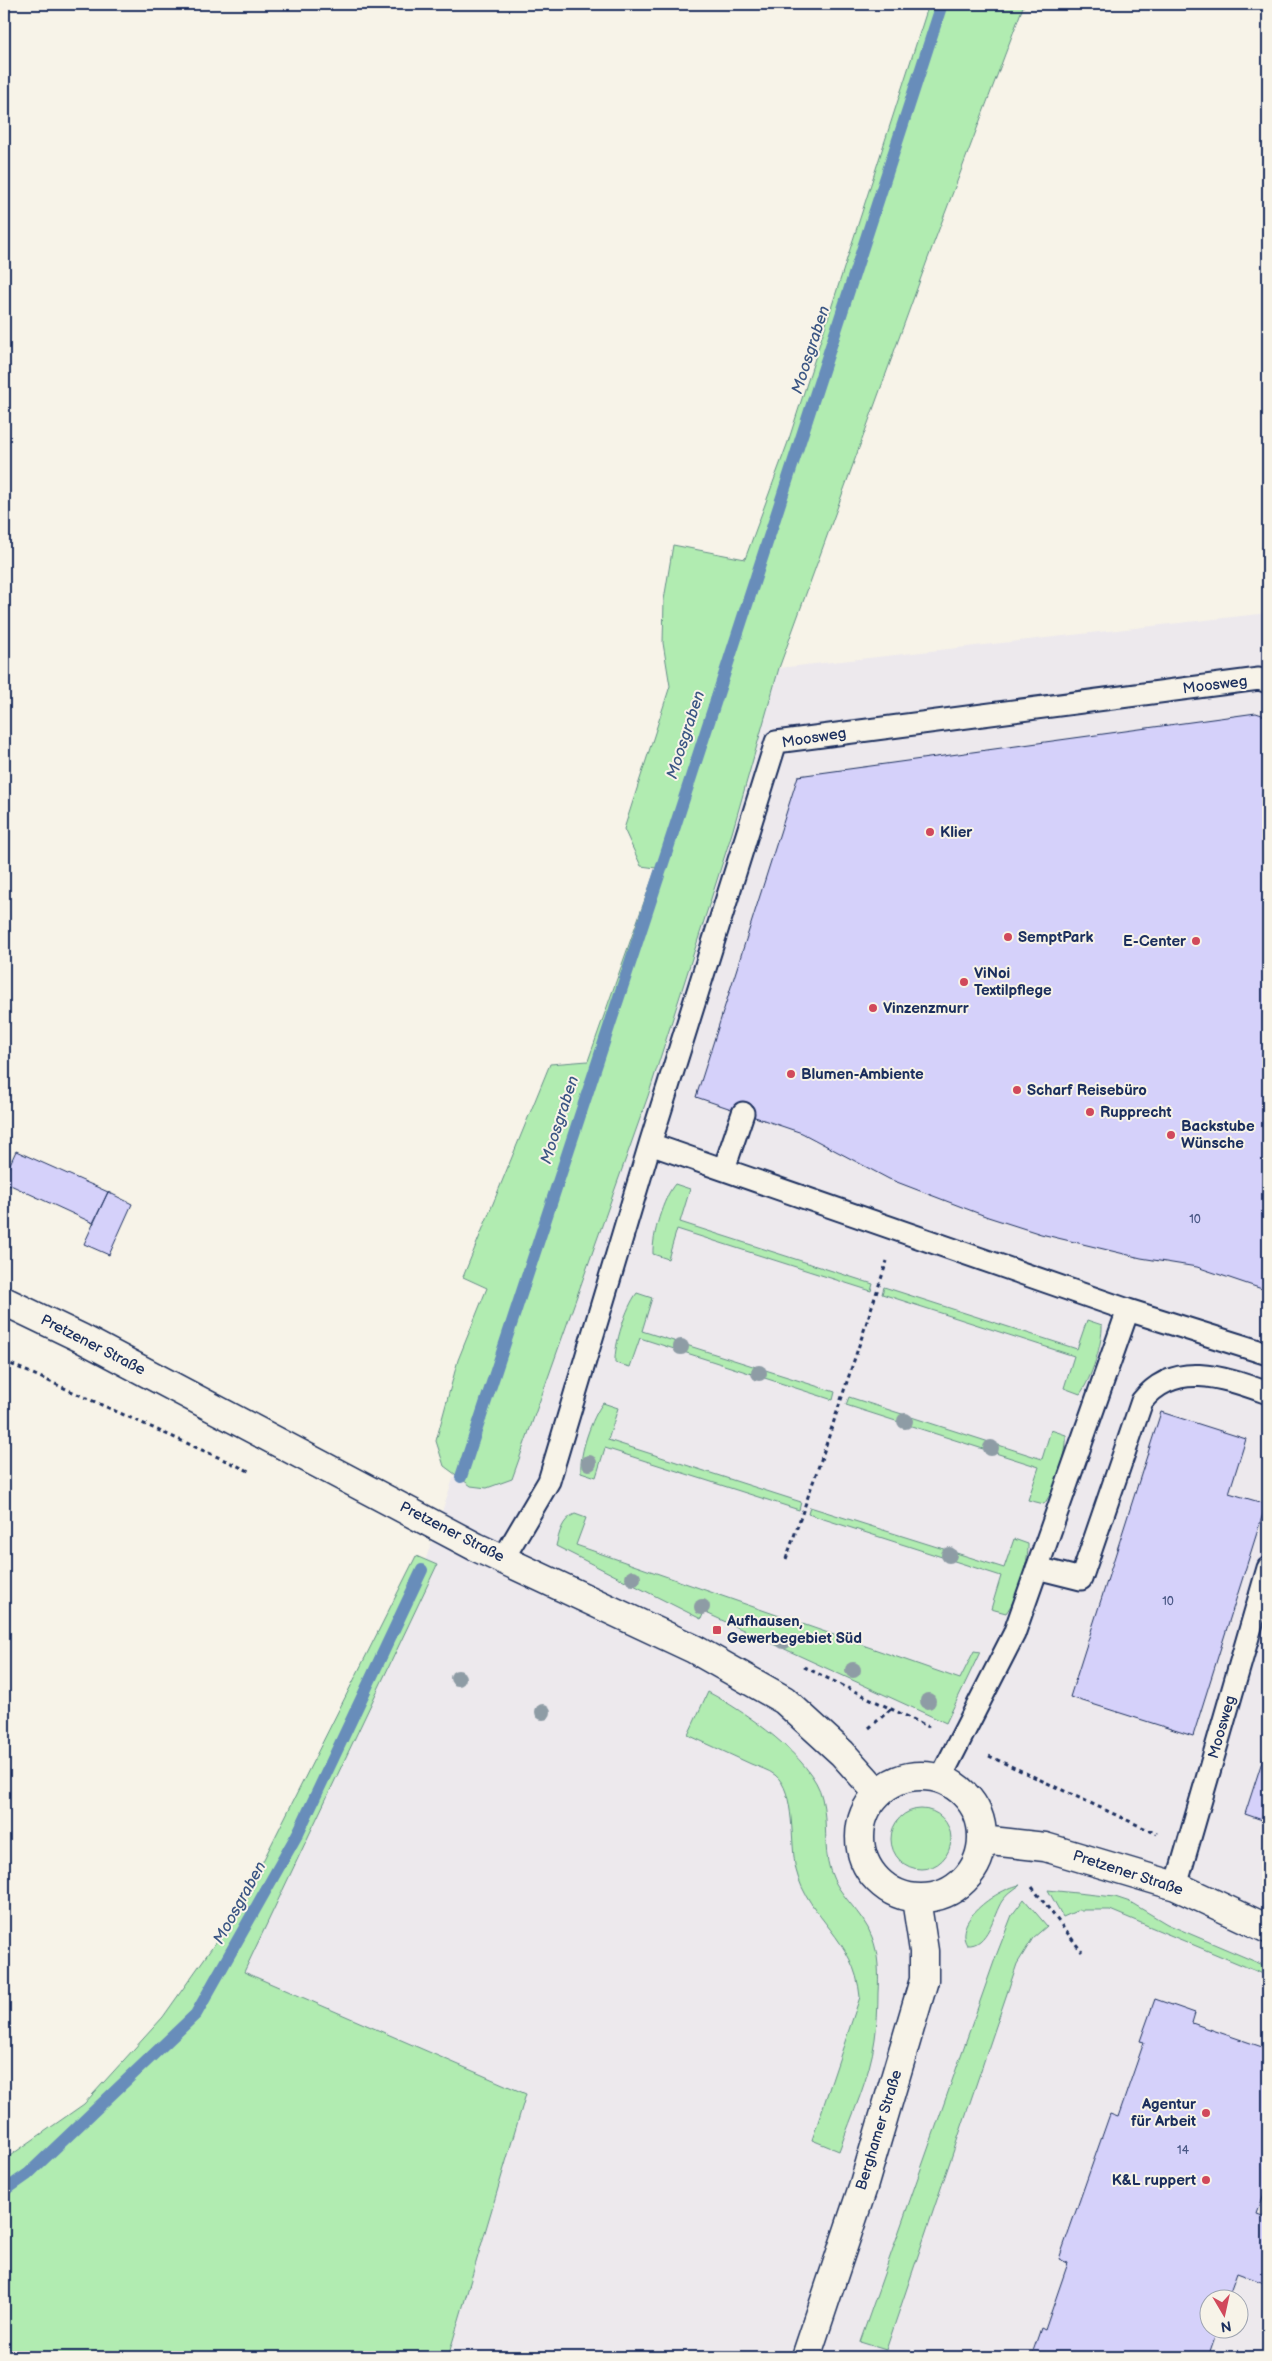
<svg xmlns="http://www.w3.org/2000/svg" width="1272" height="2361" font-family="'Balsamiq Sans',sans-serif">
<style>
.built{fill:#ede9ed;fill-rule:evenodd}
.green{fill:#b1ecb1;stroke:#668e88}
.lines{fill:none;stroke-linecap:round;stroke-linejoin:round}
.stream{stroke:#688dba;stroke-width:12}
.building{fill:#d5d1fa;stroke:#1b2f5e}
.service-casing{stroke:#1b2f5e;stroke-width:25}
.minor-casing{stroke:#1b2f5e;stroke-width:31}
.path{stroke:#1b2f5e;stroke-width:3;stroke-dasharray:4 4;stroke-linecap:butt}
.service{stroke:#f7f3e8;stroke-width:21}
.minor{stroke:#f7f3e8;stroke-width:28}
.tree{fill:#8e9ca5}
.poi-dot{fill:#d1495b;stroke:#f7f3e8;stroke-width:2}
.labels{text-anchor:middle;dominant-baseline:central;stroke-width:4;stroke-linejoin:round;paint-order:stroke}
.number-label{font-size:12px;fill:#4a5885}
.street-label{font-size:15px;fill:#1b2f5e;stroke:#f7f3e8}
.poi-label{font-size:15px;font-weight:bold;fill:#1b2f5e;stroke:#f7f3e8;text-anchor:start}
.water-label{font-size:16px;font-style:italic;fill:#3b5684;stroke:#f7f3e8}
</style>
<rect width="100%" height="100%" fill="#f7f3e8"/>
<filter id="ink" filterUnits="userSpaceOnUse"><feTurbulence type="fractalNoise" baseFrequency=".02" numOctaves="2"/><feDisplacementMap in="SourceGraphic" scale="10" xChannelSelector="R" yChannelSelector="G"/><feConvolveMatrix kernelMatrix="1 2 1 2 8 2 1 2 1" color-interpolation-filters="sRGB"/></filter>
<g filter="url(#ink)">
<path class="built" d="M1268,613v1744h-1264l192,-343 226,-444 245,-719 112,-183zM1210,2298h30v30h-30z"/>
<path class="green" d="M929,4h95l-97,257 -148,407 -47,165 -84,263 -136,383 -25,9 -16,-2 -27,-20 -8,-25 22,-81 29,-72 -24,-11 87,-213 38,-3 68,-193 -15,-2 -17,-37 46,-143 -7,-43 1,-43 9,-55 72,14 43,-117z
M675,1184l15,5 -10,33 193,62 -2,7 -194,-62 -9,30 -15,-5c-1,-18 10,-56 22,-70z
M884,1287l193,62 10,-29 15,5c1,17 -11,55 -22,69l-16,-6 10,-32 -192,-62z
M637,1293l15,5 -10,33 193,61 -2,8 -193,-62 -10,29 -15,-4c-1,-18 11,-56 22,-70z
M849,1397l193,62 9,-29 15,5c2,18 -11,55 -22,69l-16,-4 11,-33 -193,-62z
M603,1403l15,5 -10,32 193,62 -2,8 -194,-62 -9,29 -15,-5c-2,-18 11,-55 22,-69z
M810,1507l194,61 10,-29 14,5c1,18 -11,55 -22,69l-15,-4 10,-33 -193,-62z
M575,1514l11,4 -10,27 384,134 14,-28 6,1 -34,71 -242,-111 -3,7 -145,-73c3,-12 6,-27 19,-32z
M416,1556l21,9 -193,407 282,122 -78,263h-444v-197l80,-56 79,-87 75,-106z
M708,1692c35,18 106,67 114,106 6,24 1,49 8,72 8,26 33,42 42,67 7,18 7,38 6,56 0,16 -1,31 -3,46 -5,38 -23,76 -36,112l-27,-11 48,-143c-5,-59 -52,-78 -64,-127 -6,-25 0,-79 -21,-95 -6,-5 -17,-8 -24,-11 -21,-10 -42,-19 -63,-29z
M891 1839a30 30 0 1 1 60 0a30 30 0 1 1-60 0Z
M1020,1885c-7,5 -13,9 -18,16 -9,14 -14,46 -35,44 -16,-25 33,-57 53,-60z
M1048,1890l67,7 15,5 37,22 101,43v9l-158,-66h-31l-16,7z
M1024,1899l23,27 -14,12 -16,26 -131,386 -26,-8 136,-386 16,-41z"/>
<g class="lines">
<path class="stream" d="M461,1477l206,-626 275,-847
M4,2191l24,-17 168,-160 102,-181 124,-263"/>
</g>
<path class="building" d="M1256,713l12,4v574l-71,-24 -56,-9 -100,-24 -53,-17 -99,-38 -87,-46 -106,-36 102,-321z
M16,1151l92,41 -15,31 -89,-41v-5z
M108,1192l24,12 -23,51 -25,-11z
M1161,1412l85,27 -17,54 37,11 -73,232 -123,-39z
M1268,1743v79l-23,-8z
M1155,1999l40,14 -3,10 76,26v133l-11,32 11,4v53l-4,12 -27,-10 -9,25h-18v30h8l-10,29h-177l10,-29 4,2 23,-67 -9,-4 51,-145 8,3 26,-75 -4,-1z"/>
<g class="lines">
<g class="service-casing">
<path id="service" d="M650,1144l126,-402 483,-63 9,3
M724,1169l19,-56
M1128,1310l140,44
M503,1559l46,-78 101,-337 478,166 -114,324 -74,145
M1037,1568l44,11 61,-178c33,-42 83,-23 126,-8
M1176,1886l92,-318"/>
</g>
<g class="minor-casing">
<path id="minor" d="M4,1301l77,37 395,209 218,102 90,51 58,53 36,40
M860 1837a61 61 0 1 1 122 0a61 61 0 1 1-122 0Z
M982,1840l63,7 131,39 92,43
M806,2357l57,-170 61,-207v-29l-8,-52"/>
</g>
<path class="path" d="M4,1361l247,111
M786,1559l37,-105 64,-193
M804,1667l125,60
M869,1728l22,-19
M989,1756l168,78
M1032,1887l50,65"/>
<use href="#service" class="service"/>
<use href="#minor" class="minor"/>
</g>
<g class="tree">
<circle cx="681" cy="1347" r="8"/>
<circle cx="759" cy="1373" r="8"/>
<circle cx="905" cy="1421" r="8"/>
<circle cx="991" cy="1448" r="8"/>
<circle cx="589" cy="1463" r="8"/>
<circle cx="949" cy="1555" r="8"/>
<circle cx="633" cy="1578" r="8"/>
<circle cx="702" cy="1607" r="8"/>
<circle cx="784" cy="1641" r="8"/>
<circle cx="853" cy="1670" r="8"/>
<circle cx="458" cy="1678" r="8"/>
<circle cx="928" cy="1701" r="8"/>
<circle cx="543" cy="1712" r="8"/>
</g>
</g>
<g class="poi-dot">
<circle cx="930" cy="832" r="5"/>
<circle cx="1008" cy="937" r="5"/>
<circle cx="1196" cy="941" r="5"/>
<circle cx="964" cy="982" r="5"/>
<circle cx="873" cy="1008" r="5"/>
<circle cx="791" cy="1074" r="5"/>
<circle cx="1017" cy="1090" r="5"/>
<circle cx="1090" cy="1112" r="5"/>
<circle cx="1171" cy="1135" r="5"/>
<rect x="712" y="1625" width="10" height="10" rx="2.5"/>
<circle cx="1206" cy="2113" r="5"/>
<circle cx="1206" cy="2180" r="5"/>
</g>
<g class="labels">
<g class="number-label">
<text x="1195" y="1219">10</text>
<text x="1168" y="1601">10</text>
<text x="1183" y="2150">14</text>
</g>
<g class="street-label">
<text transform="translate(1215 685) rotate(-7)">Moosweg</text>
<text transform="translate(814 738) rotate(-9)">Moosweg</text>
<text transform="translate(93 1345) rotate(27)">Pretzener Straße</text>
<text transform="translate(452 1532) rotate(27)">Pretzener Straße</text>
<text transform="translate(1222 1727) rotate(-74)">Moosweg</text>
<text transform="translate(1128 1873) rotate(18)">Pretzener Straße</text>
<text transform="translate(879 2130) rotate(-73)">Berghamer Straße</text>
</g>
<g class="poi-label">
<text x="940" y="832">Klier</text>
<text x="1018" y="937">SemptPark</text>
<text x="1186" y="941" text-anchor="end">E-Center</text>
<text x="974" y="973">ViNoi<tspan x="974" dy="17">Textilpflege</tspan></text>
<text x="883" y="1008">Vinzenzmurr</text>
<text x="801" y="1074">Blumen-Ambiente</text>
<text x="1027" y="1090">Scharf Reisebüro</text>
<text x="1100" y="1112">Rupprecht</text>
<text x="1181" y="1126">Backstube<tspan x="1181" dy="17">Wünsche</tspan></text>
<text x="727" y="1621">Aufhausen,<tspan x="727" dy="17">Gewerbegebiet Süd</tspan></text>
<text x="1196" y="2104" text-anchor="end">Agentur<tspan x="1196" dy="17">für Arbeit</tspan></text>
<text x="1196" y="2180" text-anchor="end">K&amp;L ruppert</text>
</g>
<g class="water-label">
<text transform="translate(811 350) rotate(-72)">Moosgraben</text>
<text transform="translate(686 735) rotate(-72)">Moosgraben</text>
<text transform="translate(560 1120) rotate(-72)">Moosgraben</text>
<text transform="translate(240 1903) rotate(-61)">Moosgraben</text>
</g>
</g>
<rect width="1272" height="2361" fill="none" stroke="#f7f3e8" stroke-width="20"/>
<rect x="10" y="10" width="1252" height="2341" fill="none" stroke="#1b2f5e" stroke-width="2" filter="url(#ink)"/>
<g transform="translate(1224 2314) rotate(171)"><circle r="24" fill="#f7f3e8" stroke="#9fa5b1"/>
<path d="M0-4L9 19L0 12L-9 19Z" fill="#d1495b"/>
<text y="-8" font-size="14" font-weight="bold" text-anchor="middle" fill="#1b2f5e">N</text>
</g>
</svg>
